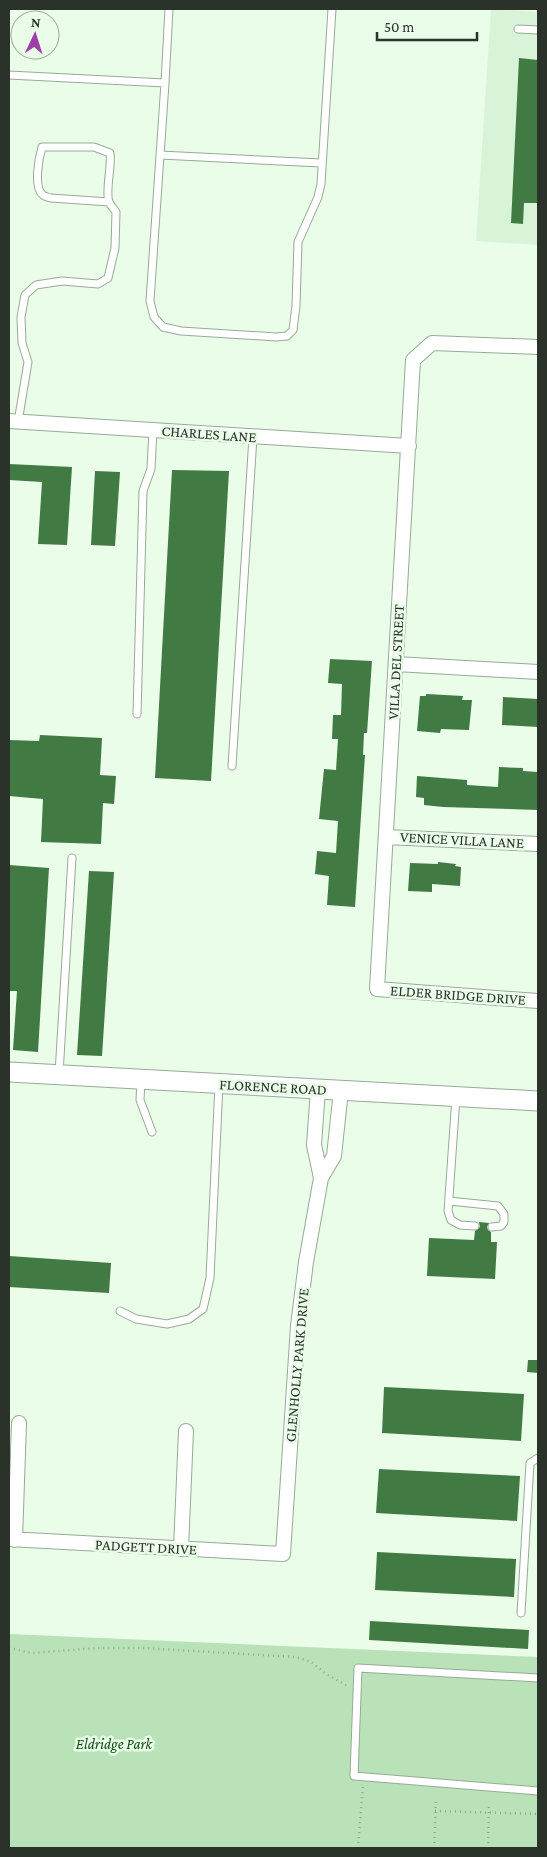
<svg xmlns="http://www.w3.org/2000/svg" width="547" height="1857" font-family="'Crimson Pro',serif">
<style>
.built{fill:#d9f3d8}
.green{fill:#bae2b9}
.building{fill:#417a43}
.lines{fill:none;stroke-linecap:round;stroke-linejoin:round}
.lane-casing{stroke:#97aa97;stroke-width:9}
.street-casing{stroke:#97aa97;stroke-width:16}
.secondary-casing{stroke:#97aa97;stroke-width:21}
.path{stroke:#97a596;stroke-width:2.5;stroke-dasharray:1 4;stroke-linecap:butt}
.lane{stroke:#fff;stroke-width:7}
.street{stroke:#fff;stroke-width:14}
.secondary{stroke:#fff;stroke-width:19}
.labels{text-anchor:middle;dominant-baseline:central;stroke-width:5;stroke-linejoin:round;paint-order:stroke}
.street-label{font-size:15px;fill:#2b322a;stroke:#e9fde8}
.park-label{font-size:15px;font-style:italic;fill:#0b4c13;stroke:#e9fde8}
</style>
<rect width="100%" height="100%" fill="#e9fde8"/>
<path class="built" d="M491,9l47,3v233l-62,-4z"/>
<path class="green" d="M9,1634l529,23v191h-529z"/>
<path class="building" d="M519,58l19,2v143h-14l-1,21 -12,-1z
M9,464l63,3 -5,78 -29,-1 4,-62 -33,-2z
M172,470l57,1 -18,310 -56,-3z
M95,471l25,1 -5,74 -24,-1z
M330,659l42,2 -5,72h-3l-1,22h2l-10,152 -28,-2 2,-29 -14,-2 2,-23 19,2 2,-32 -19,-2 5,-50 12,1 2,-31h-6l1,-24h8l1,-31 -14,-1z
M426,694l37,2 -1,4h10l-3,30 -28,-1 -1,4 -23,-2 3,-35h6z
M503,697l35,2v28l-36,-2z
M40,735l62,3 -2,37 16,1 -2,28 -11,-1 -2,41 -60,-2 2,-43 -34,-3v-56l30,1z
M499,767l24,1v3l15,1v38l-95,-3 -19,-2v-7l-8,-1 1,-21 50,4v5l31,2z
M438,862l18,2 -1,2 6,1 -1,19 -28,-2v8l-24,-1 2,-28 28,1z
M9,865l40,3 -11,184 -25,-2 4,-59h-8z
M89,871l25,1 -12,184 -25,-1z
M479,1222l10,1 -2,4 1,3 3,2v10h6l-2,37 -68,-3 2,-38 45,2 1,-9 5,-4z
M9,1256l102,7 -2,30 -100,-6z
M528,1360h10v13l-11,-1z
M384,1387l140,7 -3,47 -139,-8z
M379,1469l141,7 -3,45 -141,-8z
M377,1552l139,7 -2,38 -139,-7z
M370,1621l159,9 -1,19 -159,-9z"/>
<g class="lines">
<g class="lane-casing">
<path id="lane" d="M518,29l20,1
M9,75l156,8 4,-74
M165,83l-15,218 4,16 9,10 18,4 95,6 11,-1 6,-6 3,-24 2,-64 20,-45 3,-13 11,-175
M160,155l161,8
M18,422l10,-60 -6,-19 -1,-26 4,-22 11,-10 26,-4 36,3 10,-6 7,-30 1,-36c-2,-3 -6,-7 -7,-10 -4,-10 3,-36 1,-49l-16,-6h-52c-3,10 -9,41 1,48 2,2 5,2 8,3l58,4
M137,714l6,-223 8,-22 2,-39
M232,766l21,-329
M59,1074l13,-216
M141,1079l-1,21 12,32
M456,1097l-8,114 3,9 9,5 15,1
M449,1201l49,5 6,8v8l-3,4 -9,1
M120,1311l16,8 31,5 22,-5 14,-10 7,-31 9,-194
M521,1613l9,-150 8,-5
M538,1678l-180,-10 -4,108 184,15"/>
</g>
<g class="street-casing">
<path id="street" d="M538,347l-106,-4 -19,17 -36,629 161,12
M9,421l400,25
M396,664l142,8
M386,837l152,7
M321,1178l13,-22 7,-66
M9,1539l274,15 15,-228 8,-64 15,-84 -7,-33 4,-56
M15,1540l4,-117
M181,1549l5,-118"/>
</g>
<g class="secondary-casing">
<path id="secondary" d="M9,1072l529,29"/>
</g>
<path class="path" d="M9,1648l23,5 66,-5h45l153,9 15,5 14,11 24,14
M435,1811l103,3
M358,1848l5,-63
M434,1848l2,-46
M488,1848l1,-43"/>
<use href="#lane" class="lane"/>
<use href="#street" class="street"/>
<use href="#secondary" class="secondary"/>
</g>
<g class="labels">
<g class="street-label">
<text transform="translate(209 434) rotate(4)">CHARLES LANE</text>
<text transform="translate(396 662) rotate(-87)">VILLA DEL STREET</text>
<text transform="translate(462 840) rotate(3)">VENICE VILLA LANE</text>
<text transform="translate(458 995) rotate(4)">ELDER BRIDGE DRIVE</text>
<text transform="translate(273 1087) rotate(3)">FLORENCE ROAD</text>
<text transform="translate(297 1365) rotate(-85)">GLENHOLLY PARK DRIVE</text>
<text transform="translate(146 1547) rotate(3)">PADGETT DRIVE</text>
</g>
<g class="park-label">
<text x="114" y="1744">Eldridge Park</text>
</g>
</g>
<rect width="547" height="1857" fill="none" stroke="#2b322a" stroke-width="20"/>
<g transform="translate(35 35) rotate(4)"><circle r="24" fill="#e9fde8" stroke="#9dac9c"/>
<path d="M0-4L9 19L0 12L-9 19Z" fill="#9f3fa7"/>
<text y="-8" font-size="14" font-weight="bold" text-anchor="middle" fill="#2b322a">N</text>
</g>
<path d="M377 32v8h100v-8" fill="none" stroke="#2b322a" stroke-width="2.5"/>
<text x="384" y="32" font-size="15" fill="#2b322a" stroke="#e9fde8" stroke-width="4" paint-order="stroke">50 m</text>
</svg>
